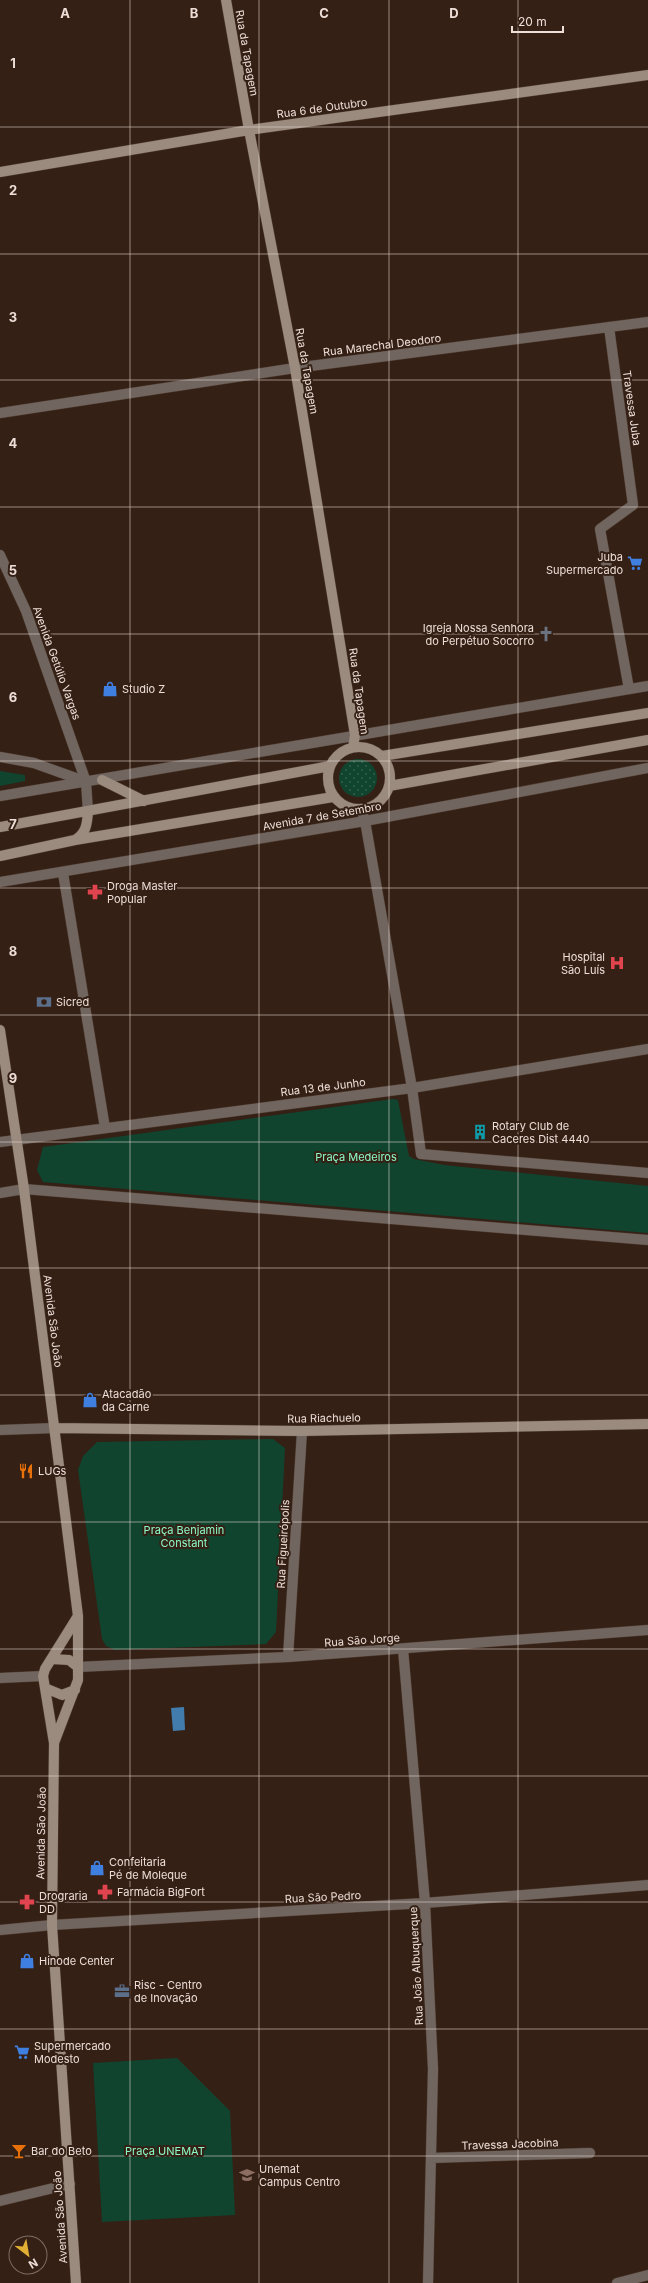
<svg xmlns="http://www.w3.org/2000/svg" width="648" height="2283" font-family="Inter,sans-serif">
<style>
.grass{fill:url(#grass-dots)}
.park{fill:#10442f}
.water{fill:#417cac}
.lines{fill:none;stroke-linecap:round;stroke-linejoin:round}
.street-casing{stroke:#4f3b30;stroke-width:11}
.secondary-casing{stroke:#4f3b30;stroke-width:11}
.street{stroke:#70665f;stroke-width:10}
.secondary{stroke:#9a8b7e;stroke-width:10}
.grid{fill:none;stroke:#edded7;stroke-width:1;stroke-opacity:0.55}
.labels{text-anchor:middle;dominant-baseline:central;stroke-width:4;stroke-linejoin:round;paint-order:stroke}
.street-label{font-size:11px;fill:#edded7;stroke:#352015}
.poi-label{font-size:11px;fill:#edded7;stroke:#352015;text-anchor:start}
.park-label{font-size:11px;fill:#8bfac6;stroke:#352015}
.grid-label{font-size:13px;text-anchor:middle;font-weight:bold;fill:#edded7;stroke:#352015;stroke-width:4;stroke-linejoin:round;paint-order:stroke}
</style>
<defs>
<pattern id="grass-dots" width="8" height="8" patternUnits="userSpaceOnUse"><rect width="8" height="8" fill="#10442f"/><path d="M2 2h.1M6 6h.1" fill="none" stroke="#335f4c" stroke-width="1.8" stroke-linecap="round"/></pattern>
</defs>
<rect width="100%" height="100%" fill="#352015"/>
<path class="grass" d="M339 778a19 19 0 1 1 38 0a19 19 0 1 1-38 0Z"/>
<path class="park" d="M0,771l25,4v6l-25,5z
M393,1099l5,1 11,56 5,3 30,6 204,21v47l-605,-51 -6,-12 6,-23z
M273,1439l12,9 -9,184 -10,12 -151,6 -9,-4 -4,-7 -24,-169 5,-14 14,-14z
M177,2058l53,53 5,104 -133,7 -9,-159z"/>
<path class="water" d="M184,1707l1,23 -12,1 -2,-23z"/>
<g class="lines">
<g class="street-casing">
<path id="street" d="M609,327l24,178 -33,24 29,160
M0,413l295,-45 353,-46
M0,555l26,56 60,171 2,30
M0,757l34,6 50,18
M0,796l648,-110
M361,809l4,12 47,267 9,66 227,19
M63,873l42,255
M0,882l365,-61 283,-53
M0,1142l412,-54 236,-39
M0,1193l24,-4 624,51
M0,1430l55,-2
M403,1649l22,254 8,166 -5,214
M288,1657l14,-226
M78,1667l210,-10 360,-27
M0,1678l43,-2
M0,1930l52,-5 373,-22 223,-18
M431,2158l159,-5
M0,2201l70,-17
M617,2283l31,-8"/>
</g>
<g class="secondary-casing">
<path id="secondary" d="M226,0l23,130 46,238 60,367 -2,12
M0,172l249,-42 399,-55
M328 778a31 31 0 1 1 62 0a31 31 0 1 1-62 0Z
M382,756l266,-43
M102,780l42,21
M389,786l259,-46
M0,827l330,-61
M75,840c11,-7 12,-15 13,-28
M0,856l75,-16 258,-43
M0,1030l24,159 54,427v64l-24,63
M55,1428l247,3 346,-7
M52,1659l17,1 9,7
M45,1688l17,7 13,-5
M76,2283l-24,-358 2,-182 -11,-67 2,-7 33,-53"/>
</g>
<use href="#street" class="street"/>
<use href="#secondary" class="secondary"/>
</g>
<path class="grid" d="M130,0v2283M259,0v2283M389,0v2283M518,0v2283M0,127h648M0,254h648M0,380h648M0,507h648M0,634h648M0,761h648M0,888h648M0,1015h648M0,1142h648M0,1268h648M0,1395h648M0,1522h648M0,1649h648M0,1776h648M0,1902h648M0,2029h648M0,2156h648"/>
<defs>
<g id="supermarket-bare" transform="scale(1.2)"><path d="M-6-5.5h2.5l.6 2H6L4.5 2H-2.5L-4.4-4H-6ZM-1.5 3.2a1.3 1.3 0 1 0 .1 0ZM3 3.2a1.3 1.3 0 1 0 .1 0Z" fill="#3f7fe0" stroke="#352015" stroke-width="2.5" paint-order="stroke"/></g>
<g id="church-bare" transform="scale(1.2)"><path d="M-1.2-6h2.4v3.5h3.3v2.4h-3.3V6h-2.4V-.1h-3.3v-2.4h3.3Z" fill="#6b7280" stroke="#352015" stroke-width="2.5" paint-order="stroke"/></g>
<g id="shop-bare" transform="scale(1.2)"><path d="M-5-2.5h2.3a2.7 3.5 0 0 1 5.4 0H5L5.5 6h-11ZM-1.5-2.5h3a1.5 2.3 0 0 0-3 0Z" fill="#3f7fe0" stroke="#352015" stroke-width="2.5" paint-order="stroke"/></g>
<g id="pharmacy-bare" transform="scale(1.2)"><path d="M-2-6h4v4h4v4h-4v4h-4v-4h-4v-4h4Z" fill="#e0444e" stroke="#352015" stroke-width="2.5" paint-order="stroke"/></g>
<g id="hospital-bare" transform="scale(1.2)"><path d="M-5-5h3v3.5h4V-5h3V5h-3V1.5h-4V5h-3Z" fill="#e0444e" stroke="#352015" stroke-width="2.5" paint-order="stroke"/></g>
<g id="bank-bare" transform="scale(1.2)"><path d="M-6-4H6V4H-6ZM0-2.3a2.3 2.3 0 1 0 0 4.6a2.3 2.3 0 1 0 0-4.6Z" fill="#5c6f8a" stroke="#352015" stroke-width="2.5" paint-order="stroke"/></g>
<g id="building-bare" transform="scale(1.2)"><path d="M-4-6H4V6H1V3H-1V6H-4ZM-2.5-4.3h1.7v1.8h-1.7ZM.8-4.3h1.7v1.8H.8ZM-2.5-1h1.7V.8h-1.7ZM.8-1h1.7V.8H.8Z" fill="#0f9aa8" stroke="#352015" stroke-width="2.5" paint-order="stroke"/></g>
<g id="restaurant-bare" transform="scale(1.2)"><path d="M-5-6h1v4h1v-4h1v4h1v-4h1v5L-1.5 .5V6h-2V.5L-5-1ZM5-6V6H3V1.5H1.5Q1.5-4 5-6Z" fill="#e8710a" stroke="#352015" stroke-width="2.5" paint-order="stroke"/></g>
<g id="office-bare" transform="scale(1.2)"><path d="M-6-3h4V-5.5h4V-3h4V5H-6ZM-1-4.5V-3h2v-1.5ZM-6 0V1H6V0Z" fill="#5c6f8a" stroke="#352015" stroke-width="2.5" paint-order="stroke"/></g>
<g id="bar-bare" transform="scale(1.2)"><path d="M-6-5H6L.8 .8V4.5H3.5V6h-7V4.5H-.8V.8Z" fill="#e8710a" stroke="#352015" stroke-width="2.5" paint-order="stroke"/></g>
<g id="university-bare" transform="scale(1.2)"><path d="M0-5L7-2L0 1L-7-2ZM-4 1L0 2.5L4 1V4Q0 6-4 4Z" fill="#8d6e63" stroke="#352015" stroke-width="2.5" paint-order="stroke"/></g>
</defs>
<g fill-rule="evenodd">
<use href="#supermarket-bare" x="635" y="563"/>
<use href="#church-bare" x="546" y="634"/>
<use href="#shop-bare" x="110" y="689"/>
<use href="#pharmacy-bare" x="95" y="892"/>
<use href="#hospital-bare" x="617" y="963"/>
<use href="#bank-bare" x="44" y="1002"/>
<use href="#building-bare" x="480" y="1132"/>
<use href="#shop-bare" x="90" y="1400"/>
<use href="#restaurant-bare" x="26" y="1471"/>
<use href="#shop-bare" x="97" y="1868"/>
<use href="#pharmacy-bare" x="105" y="1892"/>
<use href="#pharmacy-bare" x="27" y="1902"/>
<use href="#shop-bare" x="27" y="1961"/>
<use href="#office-bare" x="122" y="1991"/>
<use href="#supermarket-bare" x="22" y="2052"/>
<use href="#bar-bare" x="19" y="2151"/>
<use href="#university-bare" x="247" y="2175"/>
</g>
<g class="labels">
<g class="street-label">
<text transform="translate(247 53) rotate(80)">Rua da Tapagem</text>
<text transform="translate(322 108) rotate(-8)">Rua 6 de Outubro</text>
<text transform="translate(382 345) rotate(-7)">Rua Marechal Deodoro</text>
<text transform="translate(307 371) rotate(80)">Rua da Tapagem</text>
<text transform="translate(632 408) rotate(82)">Travessa Juba</text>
<text transform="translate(57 663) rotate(70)">Avenida Getúlio Vargas</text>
<text transform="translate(359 691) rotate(82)">Rua da Tapagem</text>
<text transform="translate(322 816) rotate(-10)">Avenida 7 de Setembro</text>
<text transform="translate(323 1087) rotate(-7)">Rua 13 de Junho</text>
<text transform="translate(53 1321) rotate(83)">Avenida São João</text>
<text transform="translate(324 1418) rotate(-1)">Rua Riachuelo</text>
<text transform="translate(283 1544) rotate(-87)">Rua Figueirópolis</text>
<text transform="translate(362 1640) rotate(-4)">Rua São Jorge</text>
<text transform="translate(41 1833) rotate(-89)">Avenida São João</text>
<text transform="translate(323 1897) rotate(-3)">Rua São Pedro</text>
<text transform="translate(416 1966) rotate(-93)">Rua João Albuquerque</text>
<text transform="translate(510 2144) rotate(-2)">Travessa Jacobina</text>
<text transform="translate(60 2217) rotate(-94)">Avenida São João</text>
</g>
<g class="poi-label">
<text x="623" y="557" text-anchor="end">Juba<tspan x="623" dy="13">Supermercado</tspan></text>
<text x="534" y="628" text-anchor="end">Igreja Nossa Senhora<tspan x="534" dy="13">do Perpétuo Socorro</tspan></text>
<text x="122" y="689">Studio Z</text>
<text x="107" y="886">Droga Master<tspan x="107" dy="13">Popular</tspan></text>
<text x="605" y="957" text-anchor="end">Hospital<tspan x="605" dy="13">São Luís</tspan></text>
<text x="56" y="1002">Sicred</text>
<text x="492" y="1126">Rotary Club de<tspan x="492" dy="13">Caceres Dist 4440</tspan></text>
<text x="102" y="1394">Atacadão<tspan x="102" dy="13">da Carne</tspan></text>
<text x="38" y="1471">LUGs</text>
<text x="109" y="1862">Confeitaria<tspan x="109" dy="13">Pé de Moleque</tspan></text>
<text x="117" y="1892">Farmácia BigFort</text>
<text x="39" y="1896">Drograria<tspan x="39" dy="13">DD</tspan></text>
<text x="39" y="1961">Hinode Center</text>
<text x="134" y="1985">Risc - Centro<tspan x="134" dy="13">de Inovação</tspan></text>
<text x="34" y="2046">Supermercado<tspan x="34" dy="13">Modesto</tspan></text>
<text x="31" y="2151">Bar do Beto</text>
<text x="259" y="2169">Unemat<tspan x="259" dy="13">Campus Centro</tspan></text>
</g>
<g class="park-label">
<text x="356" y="1157">Praça Medeiros</text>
<text x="184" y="1530">Praça Benjamin<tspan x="184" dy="13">Constant</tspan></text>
<text x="165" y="2151">Praça UNEMAT</text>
</g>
</g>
<g class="grid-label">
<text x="65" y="18">A</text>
<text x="194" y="18">B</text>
<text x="324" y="18">C</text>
<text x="454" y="18">D</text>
<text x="13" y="68">1</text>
<text x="13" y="195">2</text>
<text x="13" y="322">3</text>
<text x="13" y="448">4</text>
<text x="13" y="575">5</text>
<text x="13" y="702">6</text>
<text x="13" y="829">7</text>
<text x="13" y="956">8</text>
<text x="13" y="1083">9</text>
</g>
<g transform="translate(28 2255) rotate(149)"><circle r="19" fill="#352015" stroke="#7f6c63"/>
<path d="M0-3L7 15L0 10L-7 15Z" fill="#e1af34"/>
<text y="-6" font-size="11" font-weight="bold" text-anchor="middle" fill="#edded7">N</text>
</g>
<path d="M512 26v6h51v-6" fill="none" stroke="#edded7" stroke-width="2"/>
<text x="518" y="26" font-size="12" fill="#edded7" stroke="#352015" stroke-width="3" paint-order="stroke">20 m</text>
</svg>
